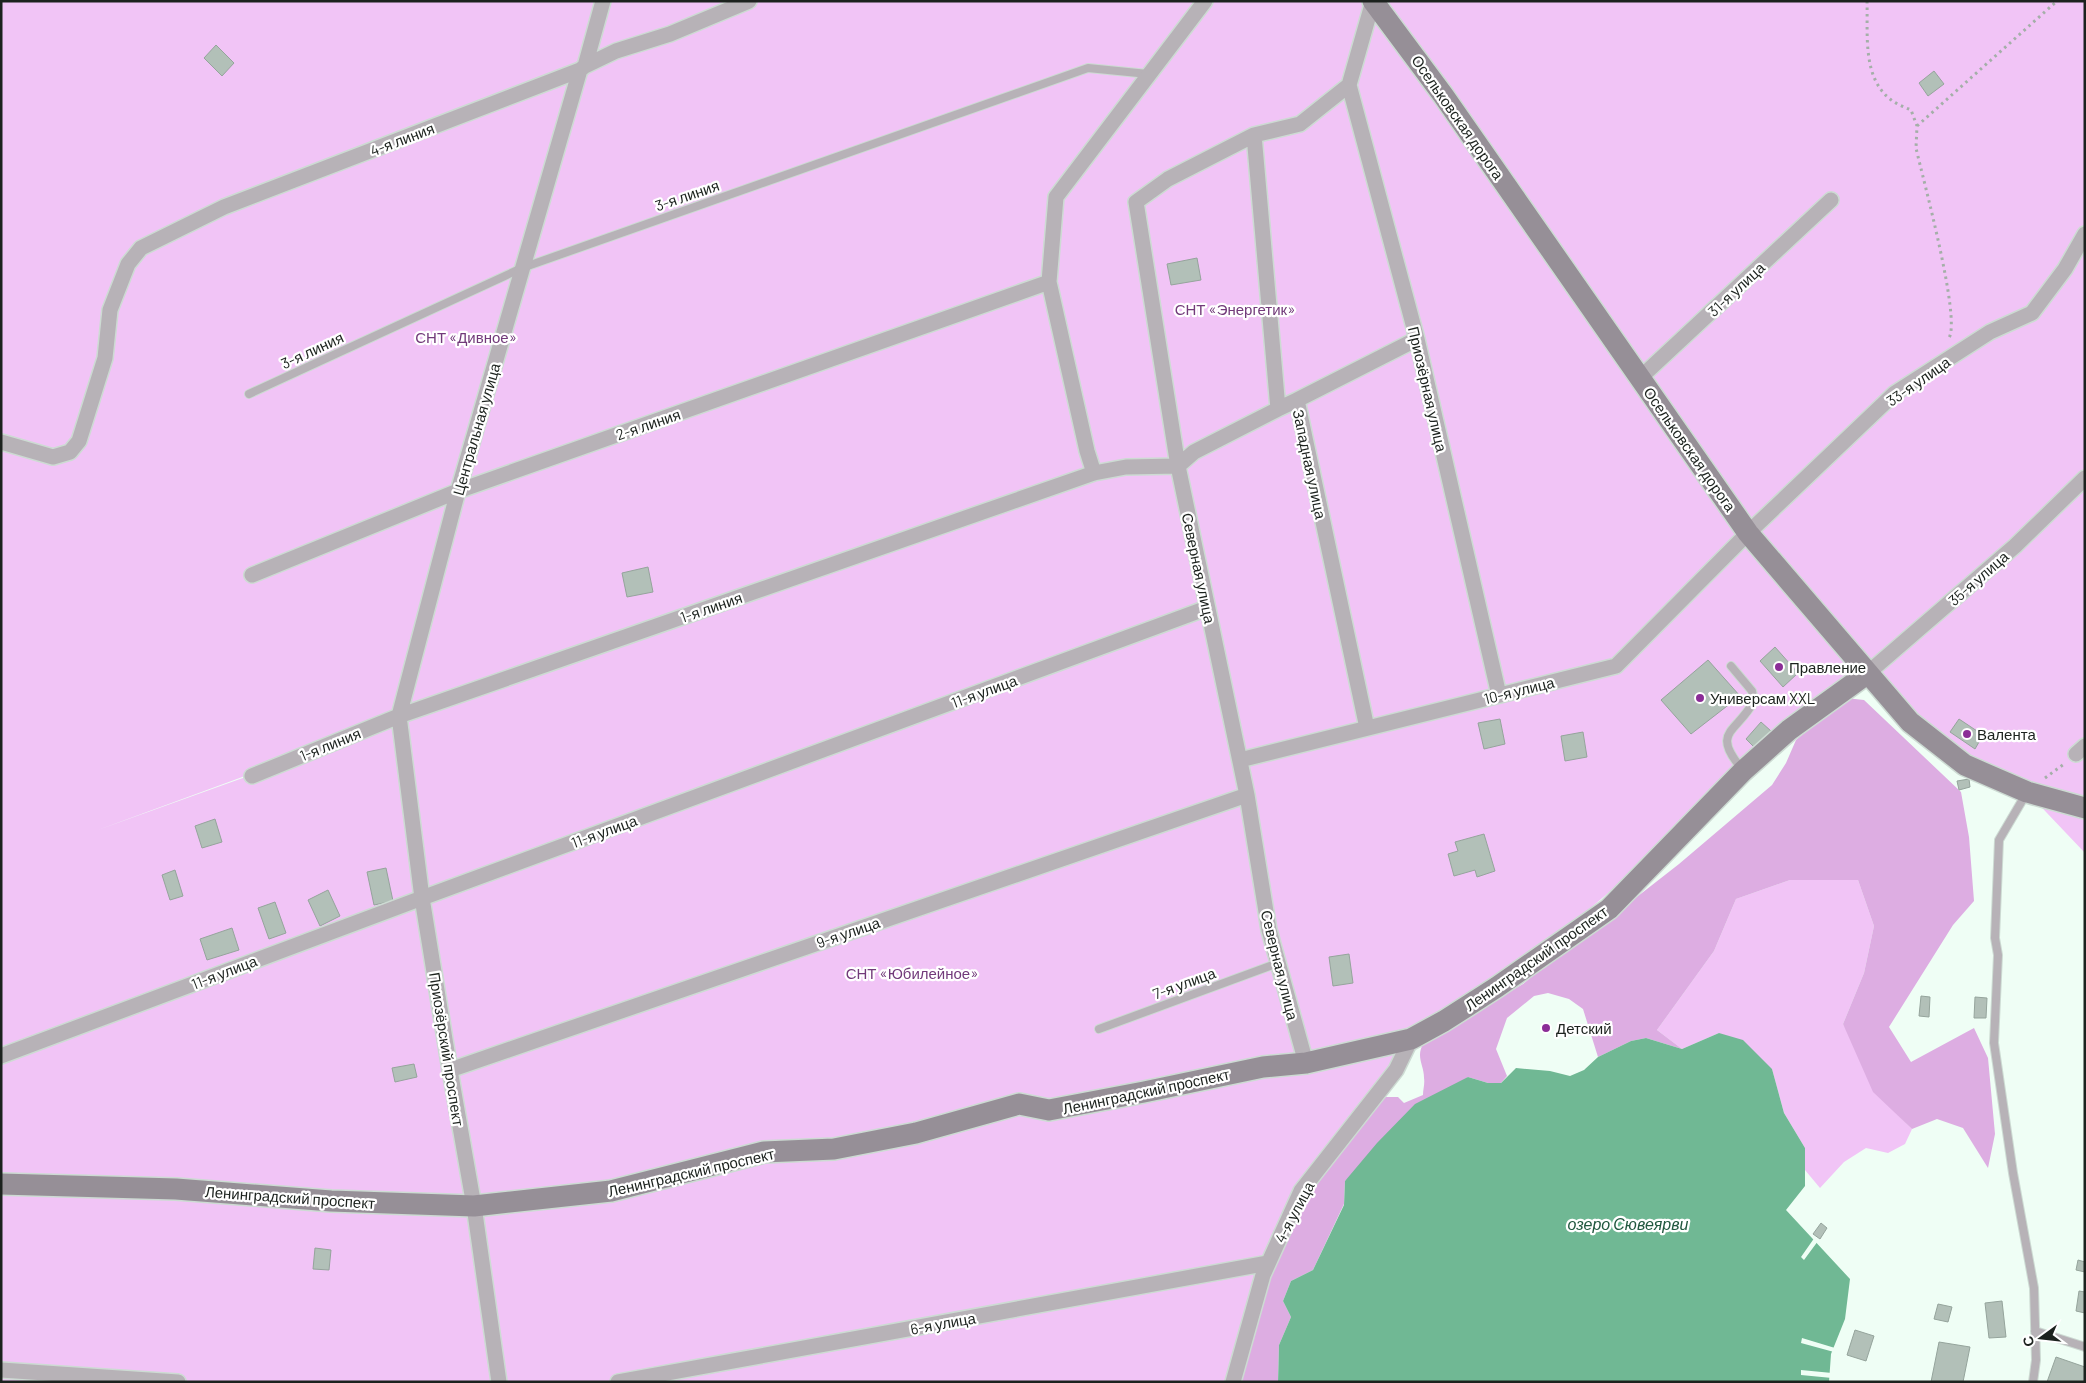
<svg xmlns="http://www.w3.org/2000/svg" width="2086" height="1383" font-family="Barlow,sans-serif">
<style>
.green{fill:#f1c4f6;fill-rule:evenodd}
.forest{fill:#ddade2}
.water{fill:#70b894}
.pier{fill:#effef5}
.building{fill:#b2c0b8;stroke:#95a49c}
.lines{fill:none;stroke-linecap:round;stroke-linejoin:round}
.lane-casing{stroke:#cddbd3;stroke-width:10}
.street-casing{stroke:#cddbd3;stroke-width:18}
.secondary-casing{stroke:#cddbd3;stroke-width:24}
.path{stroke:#a4afa8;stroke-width:3;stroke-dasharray:2.5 4;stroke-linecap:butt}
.lane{stroke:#b7b2b7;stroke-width:8}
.street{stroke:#b7b2b7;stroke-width:15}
.secondary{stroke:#968f97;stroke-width:21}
.poi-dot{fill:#8b2d97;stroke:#fff;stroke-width:2}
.labels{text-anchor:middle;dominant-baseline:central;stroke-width:4.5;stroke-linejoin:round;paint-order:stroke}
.street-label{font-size:15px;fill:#1c221e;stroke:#fff}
.park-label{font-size:15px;fill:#723a7a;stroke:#fff}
.poi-label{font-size:15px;fill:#1c221e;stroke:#fff;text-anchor:start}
.water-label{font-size:16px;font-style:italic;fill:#21583f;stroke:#fff}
</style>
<rect width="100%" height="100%" fill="#effef5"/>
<path class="green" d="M1,1h2084v852l-58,-61 -62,-27 -97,-92 -371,314 -86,52 -178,343h-1232zM1087,467l7,6 -999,358z
M1790,880h68l16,46 -10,47 -21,51 51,87 18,18 -7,15 -17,9 -22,-5 -22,14 -24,26 -15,-18v-22l-21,-35 -12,-44 -53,-36 -37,16 -25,-19 57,-79 22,-52z"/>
<path class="forest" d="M1846,698l18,2 97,92 8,45 5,64 -21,24 -64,102 22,35 63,-34 14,30 7,76 -7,34 -25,-40 -26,-9 -25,10 -39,-37 -30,-68 21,-51 10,-47 -16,-46h-68l-54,19 -22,52 -57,79 25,19 -36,-11 -15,3 -33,16 -15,-48 -14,-10 -21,-6 -14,3 -27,22 -11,31 11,27 -6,7h-13l-20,-6 -123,104 -1,23 -31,66 -22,11 -8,20 8,16 -12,28 -1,37h-41l19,-95 45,-96 68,-87 17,-7h12l6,6 19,-8c0,-6 2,-11 1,-17 0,-14 -9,-21 0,-36l99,-58 40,-34 52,-36 64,-50 93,-79 14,-22 10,-23z"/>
<path class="water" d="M1719,1033l24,7 29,29 12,44 21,35v38l-19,24 64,69 -5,40 -14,35 -2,28h-551l1,-37 12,-28 -8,-16 8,-20 22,-11 31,-65 1,-24 32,-38 38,-39 53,-27 20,6h13l15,-15 34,3 20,5 14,-6 14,-13 33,-16 15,-3 36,11z"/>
<path class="pier" d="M1815,1237l3,4 -14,19 -3,-3z
M1802,1338l33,10 -1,4 -33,-9z
M1801,1370l31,3v5l-31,-3z"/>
<path class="building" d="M216,45l18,18 -12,13 -18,-18z
M1934,71l10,13 -16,12 -9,-13z
M1197,258l4,22 -30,5 -4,-21z
M648,567l5,25 -26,5 -5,-24z
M1775,647l23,26 -15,14 -23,-26z
M1708,660l32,36 -49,38 -30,-34z
M1500,719l5,25 -21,5 -6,-26z
M1959,719l24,16 -8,14 -25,-17z
M1761,722l10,9 -16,17 -9,-9z
M1583,732l4,25 -22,4 -4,-25z
M1969,779l1,8 -11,3 -2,-9z
M215,819l7,23 -20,6 -7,-22z
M1484,834l11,37 -18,6 -2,-7 -21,6 -6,-22 10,-3 -3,-9z
M386,868l7,33 -19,4 -7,-33z
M175,870l8,26 -13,4 -8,-25z
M328,890l12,26 -20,10 -12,-26z
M275,902l11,31 -17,6 -11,-31z
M232,928l7,22 -32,10 -7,-21z
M1349,954l4,29 -20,3 -4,-29z
M1921,996l9,1 -1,20 -10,-1z
M1975,997l12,1 -1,20h-12z
M414,1064l3,13 -22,5 -3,-14z
M1821,1223l6,5 -7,11 -7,-5z
M315,1248l16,2 -2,20 -16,-1z
M2078,1260l7,2v10l-9,-2z
M2079,1291l6,1v21l-9,-2z
M2002,1301l4,36 -17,1 -4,-35z
M1938,1304l14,3 -4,15 -14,-3z
M1855,1330l19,6 -8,25 -19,-6z
M1939,1342l31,5 -7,35h-32z
M2056,1357l29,10v15h-38z"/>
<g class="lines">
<g class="lane-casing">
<path id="lane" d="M249,394l273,-126 566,-200 60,6
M1731,666l21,25 2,10c-17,32 -44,30 -12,68
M2026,794l-27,46 -4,98 3,17 -4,88 19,130 21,115 2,72 -3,22
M1099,1029l179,-66
M2035,1331l50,16"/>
</g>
<g class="street-casing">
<path id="street" d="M585,66l31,-15 54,-17 79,-33
M1349,85l68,254 82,356
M1254,135l24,274 19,-9 70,328
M1640,378l191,-178
M1297,400l120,-61
M1,442l52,15 17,-5 9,-11 26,-83 5,-48 18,-46 13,-16 83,-41 356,-137
M1094,473l-7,-22 -38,-169 7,-85 149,-196
M252,575l206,-84 591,-209
M1868,673l147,-127 70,-68
M2076,754l9,-8
M1240,760l376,-94 132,-133 147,-140 95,-61 42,-19 33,-44 20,-35
M252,776l147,-60 695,-243 32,-6 52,-1 16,-14 84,-43
M1,1056l421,-158 785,-290
M1306,1063l-37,-133 -22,-135 -69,-329 -42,-264 32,-23 86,-44 46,-11 49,-39 24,-84
M450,1070l797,-275
M1,1370l177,12
M499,1382l-25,-176 -24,-136 -28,-172 -23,-182 59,-225 122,-421 5,-4 18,-65
M618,1382l650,-119
M1233,1382l30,-107 38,-84 95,-121 15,-31"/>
</g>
<g class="secondary-casing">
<path id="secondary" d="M1373,1l70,94 305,438 162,189 55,43 62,27 58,16
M1,1184l175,5 155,12 143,5 137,-15 153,-39 70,-3 82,-16 103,-29 30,6 95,-18 119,-25 43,-4 105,-24 33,-18 53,-34 112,-78 134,-138 46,-41 79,-57"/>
</g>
<path class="path" d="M1867,1c1,32 -5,76 23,98 6,5 14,8 21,11l6,16 -1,22c7,31 45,170 33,190
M1917,126l140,-125
M2045,778l19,-14"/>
<use href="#lane" class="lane"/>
<use href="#street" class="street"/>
<use href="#secondary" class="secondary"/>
</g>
<g class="poi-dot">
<circle cx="1779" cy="667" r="5"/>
<circle cx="1700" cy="698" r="5"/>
<circle cx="1967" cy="734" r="5"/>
<circle cx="1546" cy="1028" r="5"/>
</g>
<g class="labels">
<g class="street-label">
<text transform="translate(1458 117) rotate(55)">Осельковская дорога</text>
<text transform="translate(402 139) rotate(-21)">4-я линия</text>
<text transform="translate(687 195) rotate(-19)">3-я линия</text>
<text transform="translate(1736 289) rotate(-43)">31-я улица</text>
<text transform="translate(312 350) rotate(-25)">3-я линия</text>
<text transform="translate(1918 381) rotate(-35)">33-я улица</text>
<text transform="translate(1428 389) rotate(77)">Приозёрная улица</text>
<text transform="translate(648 424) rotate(-19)">2-я линия</text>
<text transform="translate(476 429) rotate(-74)">Центральная улица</text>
<text transform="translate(1690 449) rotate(55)">Осельковская дорога</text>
<text transform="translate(1310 464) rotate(78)">Западная улица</text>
<text transform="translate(1199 568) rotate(78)">Северная улица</text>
<text transform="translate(1978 578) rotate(-41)">35-я улица</text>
<text transform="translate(711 607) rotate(-19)">1-я линия</text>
<text transform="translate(1519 690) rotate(-14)">10-я улица</text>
<text transform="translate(984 691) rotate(-20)">11-я улица</text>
<text transform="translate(330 744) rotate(-22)">1-я линия</text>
<text transform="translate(604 831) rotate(-20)">11-я улица</text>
<text transform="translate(848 932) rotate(-19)">9-я улица</text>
<text transform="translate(1536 958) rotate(-35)">Ленинградский проспект</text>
<text transform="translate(1280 965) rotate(76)">Северная улица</text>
<text transform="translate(224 972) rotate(-21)">11-я улица</text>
<text transform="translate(1184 983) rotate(-20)">7-я улица</text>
<text transform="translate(447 1049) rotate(81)">Приозёрский проспект</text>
<text transform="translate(1146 1091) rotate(-12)">Ленинградский проспект</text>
<text transform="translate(691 1172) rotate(-13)">Ленинградский проспект</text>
<text transform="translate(290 1197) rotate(4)">Ленинградский проспект</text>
<text transform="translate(1294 1212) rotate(-62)">4-я улица</text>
<text transform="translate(943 1323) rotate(-10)">6-я улица</text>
</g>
<g class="park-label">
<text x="1235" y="309">СНТ «Энергетик»</text>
<text x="466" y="337">СНТ «Дивное»</text>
<text x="912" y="973">СНТ «Юбилейное»</text>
</g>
<g class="poi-label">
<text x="1789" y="667">Правление</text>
<text x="1710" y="698">Универсам XXL</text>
<text x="1977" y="734">Валента</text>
<text x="1556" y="1028">Детский</text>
</g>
<g class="water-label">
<text x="1628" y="1223">озеро Сювеярви</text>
</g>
</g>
<rect width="2086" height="1383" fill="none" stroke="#1c221e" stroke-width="5"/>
<g transform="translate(2041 1338) rotate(255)" stroke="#ffffff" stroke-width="4" paint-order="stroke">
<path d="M0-4L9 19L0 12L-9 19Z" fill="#1c221e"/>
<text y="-8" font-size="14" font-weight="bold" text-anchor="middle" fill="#1c221e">С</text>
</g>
</svg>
